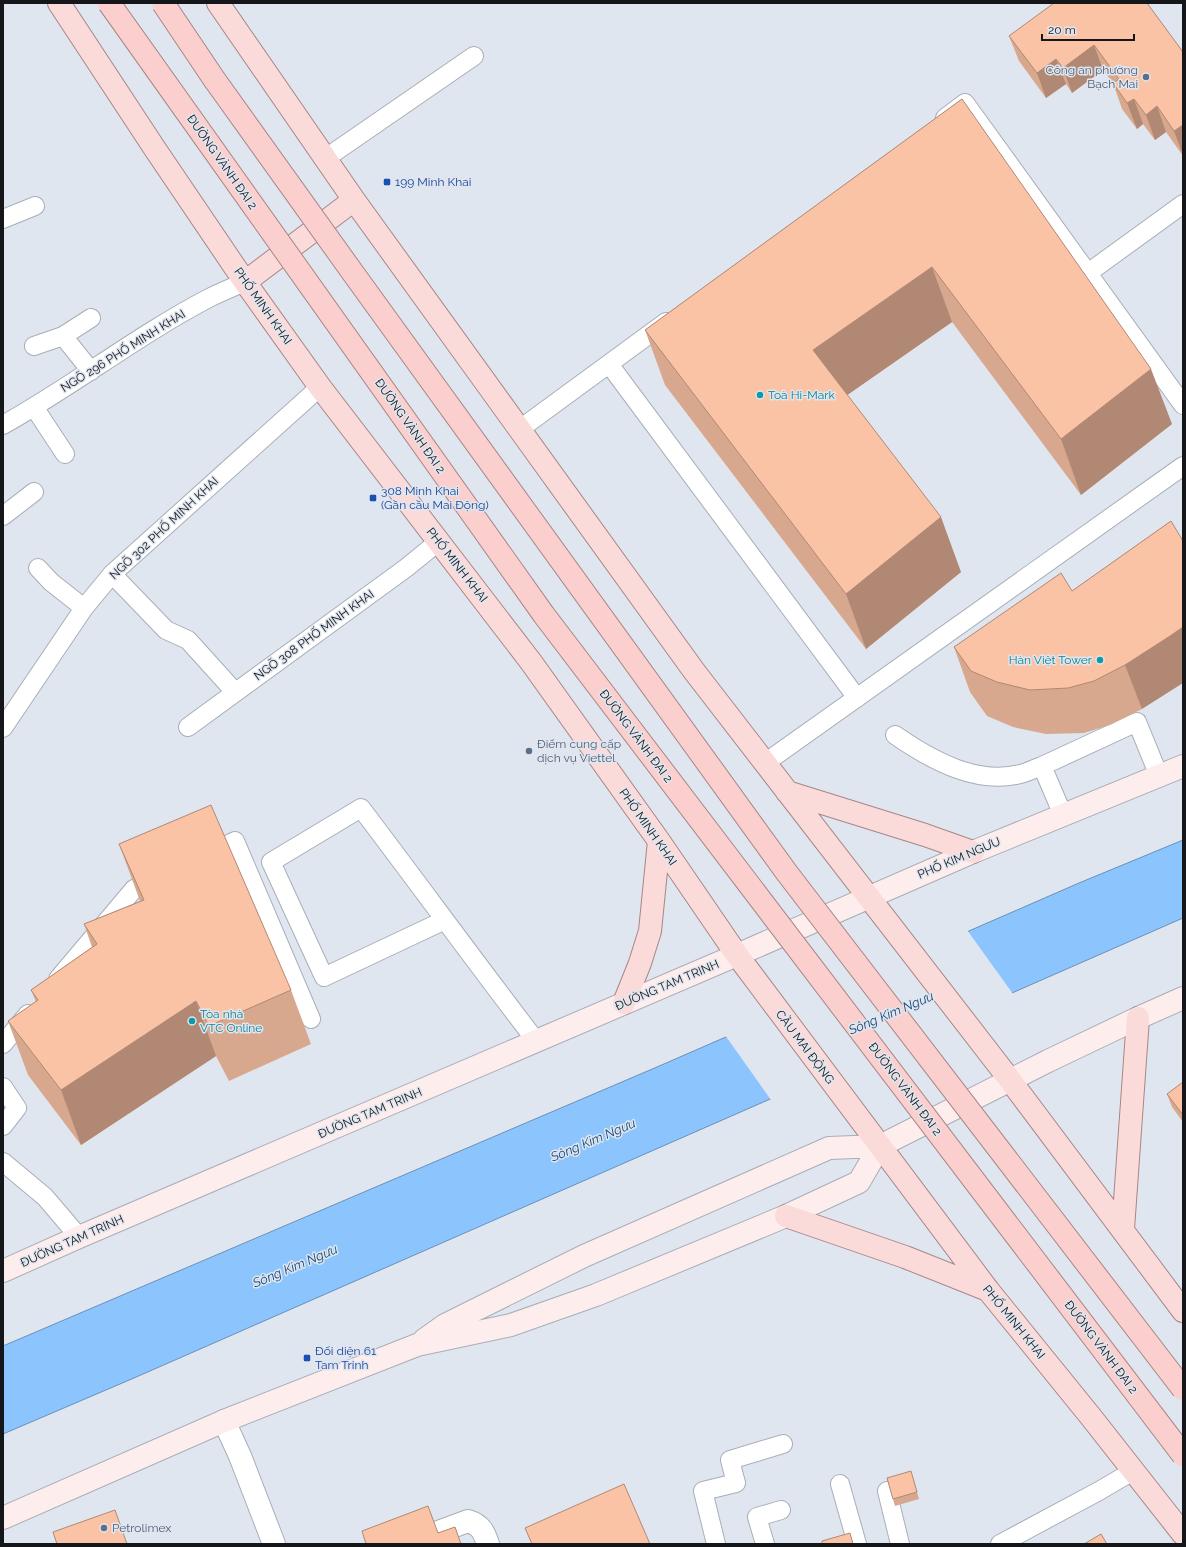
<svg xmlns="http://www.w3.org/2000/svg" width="1186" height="1547" font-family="Raleway,sans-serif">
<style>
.water{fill:#8cc4fe;stroke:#6890b9}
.pier{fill:#e0e6ef}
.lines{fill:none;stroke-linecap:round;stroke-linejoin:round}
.service-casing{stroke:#a8aeb7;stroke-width:20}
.minor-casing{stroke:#a8aeb7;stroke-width:24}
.secondary-casing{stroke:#a8aeb7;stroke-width:24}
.primary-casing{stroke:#a88686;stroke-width:24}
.service{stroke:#fff;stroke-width:18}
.minor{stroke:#fff;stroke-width:22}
.secondary{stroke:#fdedec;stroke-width:22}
.primary{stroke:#fbdbda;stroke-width:22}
.trunk-bridge-casing{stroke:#a88686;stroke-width:24;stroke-linecap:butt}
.trunk-bridge{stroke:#facfce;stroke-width:22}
.wall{fill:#d8a88e}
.shaded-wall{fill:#b08874}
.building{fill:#fbc3a5;stroke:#b08874}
.service-dot{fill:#5c6f8a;stroke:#e0e6ef;stroke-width:1.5}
.transit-dot{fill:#1a4fb4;stroke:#e0e6ef;stroke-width:1.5}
.culture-dot{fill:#0f9aa8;stroke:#e0e6ef;stroke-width:1.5}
.labels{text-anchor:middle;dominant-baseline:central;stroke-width:3;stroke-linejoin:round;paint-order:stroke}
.service-label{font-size:12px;fill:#4e5e75;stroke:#e0e6ef;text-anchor:start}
.street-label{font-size:12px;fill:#141619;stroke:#e0e6ef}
.transit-label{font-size:12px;fill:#164399;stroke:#e0e6ef;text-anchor:start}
.culture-label{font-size:12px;fill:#0d838f;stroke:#e0e6ef;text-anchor:start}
.water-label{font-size:13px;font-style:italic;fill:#174977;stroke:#e0e6ef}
</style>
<rect width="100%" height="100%" fill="#e0e6ef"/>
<path class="water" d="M1183,840v78l-1049,460 -131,56v-88l654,-279 422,-184z"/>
<path class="pier" d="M967,930l46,64 -242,106 -46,-65z"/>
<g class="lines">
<g class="service-casing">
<path id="service" d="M945,118l20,-15 218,302
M326,158l148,-102
M3,219l32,-13
M1088,273l95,-69
M63,336l28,35
M34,346l29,-10 28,-18
M609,364l248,334
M34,407l31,47
M3,425c70,-39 135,-90 206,-127 12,-6 24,-11 36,-16
M520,429l146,-107
M3,516l31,-24
M38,568l13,14 33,26
M112,574l54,56 22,10 47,52
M188,727l218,-159 32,-26
M3,728l81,-120 28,-34 208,-187
M895,735c36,25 84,52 129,38 6,-2 12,-5 18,-7l21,49
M765,763l418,-297
M1042,766l95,-44 22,54
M206,855l29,-14 76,178
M445,920l-121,57 -53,-115 90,-54c59,78 116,156 175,233
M58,979l76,-90 24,-12
M3,1044l25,-30
M3,1087l14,21 -14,18
M3,1162l42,35 34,40
M840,1484l17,60
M887,1491l13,53
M716,1544l-13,-53 33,-8 -6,-23 53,-16
M765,1544l-8,-27 24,-7
M1000,1544l99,-53 34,-20"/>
</g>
<g class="minor-casing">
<path id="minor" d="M224,1421l16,35 34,88
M406,1544l62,-23c13,4 16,11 20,23"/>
</g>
<g class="secondary-casing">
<path id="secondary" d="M3,1271l76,-34 658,-282 236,-103 210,-86
M424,1340l21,-15 139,-69 245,-108 51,-2 168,-85 90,-43 45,-20
M3,1518l221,-97 193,-76 94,-20 85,-30 190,-79 73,-34 21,-36"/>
</g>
<g class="primary-casing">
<path id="primary" d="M59,3l96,146 90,133 75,105 211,275 128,179 78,114 251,335 103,127 92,117
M218,3l136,197 340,471 316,409 173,231
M245,282l109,-82
M787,792l138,43 48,17
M624,1003l16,-40 10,-32 9,-90
M786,1216l119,41 83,33
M1123,1229l15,-211"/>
</g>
<use href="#service" class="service"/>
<use href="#minor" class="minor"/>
<use href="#secondary" class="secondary"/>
<use href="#primary" class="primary"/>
<g class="trunk-bridge-casing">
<path id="trunk-bridge" d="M109,3l435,612 639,840
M163,3l51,76 139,194 434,600 396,516"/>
</g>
<use href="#trunk-bridge" class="trunk-bridge"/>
</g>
<path class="wall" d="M1009,36l174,16v104l-17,-24 -11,8 -12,-16 -6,5 -15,-20 -9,-26 -10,-13 -31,23 -6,-9 -20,14 -27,-37z
M962,99l210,325 -91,71 -129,-173 -105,73 114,177 -95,77 -201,-264 -20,-55z
M1171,521l-29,188 -32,16 -26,8 -38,1 -33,-7 -26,-11 -17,-24 -16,-45 118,-56z
M119,844l172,146 20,54 -82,37 -13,-25 -135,89 -53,-70 -20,-54 28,-19 -5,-12 61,-43 -8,-23 56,-23z
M1183,1082v40l-11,-15 -5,-13z
M913,1478l6,21 -24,7 -2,-7z"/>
<path class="shaded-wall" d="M1094,45l9,25 -31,23 -9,-25z
M1056,59l10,25 -20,14 -9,-25z
M1134,99l9,25 -6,5 -10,-26z
M1157,106l9,26 -11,8 -9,-25z
M1183,125v30l-9,-24z
M932,267l20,55 -119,83 -20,-55z
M1151,369l21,55 -91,71 -20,-56z
M941,517l20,55 -95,77 -20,-55z
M1183,627v56l-41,26 -17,-44z
M196,1001l20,55 -135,89 -20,-55z"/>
<path class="building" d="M1054,3h93l36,49v73l-9,6 -17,-25 -11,9 -12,-16 -7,4 -14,-20 6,-4 -25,-34 -31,23 -7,-9 -19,14 -28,-37z
M962,99l189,270 -90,70 -129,-172 -119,83 128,167 -95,77 -201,-264z
M1171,521l12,20v86l-13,9 -45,29 -31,16 -26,7 -38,2 -33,-8 -26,-11 -17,-24 107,-74 11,18z
M211,805l80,185 -82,36 -13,-25 -135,89 -53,-69 30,-21 -7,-10 66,-46 -13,-20 60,-24 -25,-56z
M1183,1082v33l-16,-21z
M911,1471l6,21 -24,7 -6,-21z
M624,1484l26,60h-118l-7,-16z
M428,1506l10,27 17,-6 6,17h-95l-4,-13z
M115,1510l12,34h-70l-4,-12z
M850,1533l3,11h-31v-3z
M1101,1534l6,10h-23z"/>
<g class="service-dot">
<circle cx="1146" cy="77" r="4"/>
<circle cx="529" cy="751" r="4"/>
<circle cx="104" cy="1528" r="4"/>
</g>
<g class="transit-dot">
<rect x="383" y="178" width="8" height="8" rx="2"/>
<rect x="369" y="494" width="8" height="8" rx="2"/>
<rect x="303" y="1354" width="8" height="8" rx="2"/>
</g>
<g class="culture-dot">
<circle cx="760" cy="395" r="4"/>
<circle cx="1100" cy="660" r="4"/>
<circle cx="192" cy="1021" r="4"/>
</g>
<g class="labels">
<g class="service-label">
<text x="1138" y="70" text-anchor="end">Công an phường<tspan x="1138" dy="14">Bạch Mai</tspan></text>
<text x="537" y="744">Điểm cung cấp<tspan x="537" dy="14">dịch vụ Viettel</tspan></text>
<text x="112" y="1528">Petrolimex</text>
</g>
<g class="street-label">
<text transform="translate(222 162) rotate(55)">ĐƯỜNG VÀNH ĐAI 2</text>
<text transform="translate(263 306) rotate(55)">PHỐ MINH KHAI</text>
<text transform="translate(123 351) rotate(-32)">NGÕ 296 PHỐ MINH KHAI</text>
<text transform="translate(410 426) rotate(55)">ĐƯỜNG VÀNH ĐAI 2</text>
<text transform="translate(164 528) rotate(-43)">NGÕ 302 PHỐ MINH KHAI</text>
<text transform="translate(457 565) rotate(52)">PHỐ MINH KHAI</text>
<text transform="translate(314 635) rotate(-36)">NGÕ 308 PHỐ MINH KHAI</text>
<text transform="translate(636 736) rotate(53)">ĐƯỜNG VÀNH ĐAI 2</text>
<text transform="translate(648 827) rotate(55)">PHỐ MINH KHAI</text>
<text transform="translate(959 858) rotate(-23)">PHỐ KIM NGƯU</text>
<text transform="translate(667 985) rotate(-23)">ĐƯỜNG TAM TRINH</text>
<text transform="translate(805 1047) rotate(53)">CẦU MAI ĐỘNG</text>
<text transform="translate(905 1089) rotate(53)">ĐƯỜNG VÀNH ĐAI 2</text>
<text transform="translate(370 1113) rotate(-23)">ĐƯỜNG TAM TRINH</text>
<text transform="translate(72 1241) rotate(-24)">ĐƯỜNG TAM TRINH</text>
<text transform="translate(1014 1322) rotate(51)">PHỐ MINH KHAI</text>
<text transform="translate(1101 1347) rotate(53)">ĐƯỜNG VÀNH ĐAI 2</text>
</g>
<g class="transit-label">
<text x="395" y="182">199 Minh Khai</text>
<text x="381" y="491">308 Minh Khai<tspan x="381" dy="14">(Gần cầu Mai Động)</tspan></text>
<text x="315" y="1351">Đối diện 61<tspan x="315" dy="14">Tam Trinh</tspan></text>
</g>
<g class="culture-label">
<text x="768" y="395">Toà Hi-Mark</text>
<text x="1092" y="660" text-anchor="end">Hàn Việt Tower</text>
<text x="200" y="1014">Tòa nhà<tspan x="200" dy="14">VTC Online</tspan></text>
</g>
<g class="water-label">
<text transform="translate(891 1013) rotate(-23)">Sông Kim Ngưu</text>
<text transform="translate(593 1140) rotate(-23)">Sông Kim Ngưu</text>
<text transform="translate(295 1266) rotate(-23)">Sông Kim Ngưu</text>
</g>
</g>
<rect width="1186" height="1547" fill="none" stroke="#141619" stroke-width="8"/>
<path d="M1042 34v6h92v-6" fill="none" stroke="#141619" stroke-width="2"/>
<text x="1048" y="34" font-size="12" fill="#141619" stroke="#e0e6ef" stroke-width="3" paint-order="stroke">20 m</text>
</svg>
